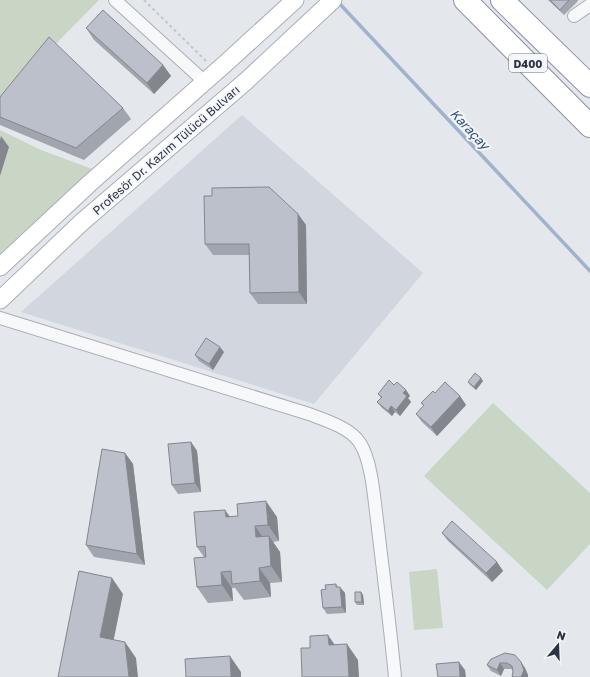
<svg xmlns="http://www.w3.org/2000/svg" width="590" height="677" font-family="'Golos Text',sans-serif">
<style>
.built{fill:#d2d6de}
.green{fill:#c9d6c5}
.lines{fill:none;stroke-linecap:round;stroke-linejoin:round}
.stream{stroke:#9fb4cc;stroke-width:3.5}
.street-casing{stroke:#a9aeb7;stroke-width:14}
.secondary-casing{stroke:#a9aeb7;stroke-width:19}
.highway-casing{stroke:#8b94a3;stroke-width:24}
.path{stroke:#c2c5cb;stroke-width:2;stroke-dasharray:3 3;stroke-linecap:butt}
.street{stroke:#f7f8fa;stroke-width:12}
.secondary{stroke:#fff;stroke-width:17}
.highway{stroke:#fff;stroke-width:22}
.wall{fill:#a1a5ae}
.shaded-wall{fill:#83868d}
.building{fill:#bbc0ca;stroke:#83868d}
.labels{text-anchor:middle;dominant-baseline:central;stroke-width:4;stroke-linejoin:round;paint-order:stroke}
.shield{fill:#f4f6f9;stroke:#676e7b;stroke-width:1}
.shield-label{font-size:11px;font-weight:bold;fill:#2b3445}
.street-label{font-size:12px;fill:#2b3445;stroke:#f4f6f9}
.water-label{font-size:13px;font-style:italic;fill:#34527a;stroke:#f4f6f9}
</style>
<rect width="100%" height="100%" fill="#e4e7ec"/>
<path class="built" d="M242,115l181,158 -109,131 -293,-92z"/>
<path class="green" d="M0,0h99l-60,61 -39,46z
M0,130l41,20 54,20 -95,85z
M493,403l97,90v51l-43,46 -123,-114z
M437,569l6,59 -29,2 -5,-58z"/>
<g class="lines">
<path class="stream" d="M338,2l252,269"/>
<g class="street-casing">
<path id="street" d="M115,0l90,82
M574,16l16,-11
M0,318l309,96c16,6 42,14 51,29 12,19 14,55 17,77 6,52 13,105 18,157"/>
</g>
<g class="secondary-casing">
<path id="secondary" d="M0,267l90,-84 136,-120 69,-63
M0,300l82,-78 163,-140 88,-82"/>
</g>
<g class="highway-casing">
<path id="highway" d="M465,0l125,126
M502,0l88,86"/>
</g>
<path class="path" d="M144,0l62,61"/>
<use href="#street" class="street"/>
<use href="#secondary" class="secondary"/>
<use href="#highway" class="highway"/>
</g>
<path class="wall" d="M548,0h30v1l-14,14z
M86,28l77,37 8,11 -17,18 -60,-54z
M0,97l123,11 8,11 -47,41 -84,-35z
M298,214l8,11 1,79h-49l-8,-11 -1,-38h-36l-8,-11z
M224,352l-11,18 -14,-9 -4,-6z
M483,381l-7,9 -6,-5 -2,-3z
M394,385l12,5 4,6 -2,2 3,4 -11,14 -5,-4 -3,4 -10,-8 -5,-6 4,-4 -3,-4z
M435,393l25,3 6,9 -29,31 -15,-14 -6,-8 8,-8 -3,-3z
M191,442l6,9 4,41 -23,2 -6,-9z
M125,453l8,11 12,101 -51,-8 -8,-12z
M230,517h47l2,24 -6,1 7,10 2,30 -12,1 1,14 -27,3 -9,-12h-3l1,13 -25,2 -11,-16 7,-30 -7,-10z
M442,533l55,29 6,9 -11,11 -44,-41z
M336,584l2,3 7,6 1,20 -19,1 -4,-6 3,-19z
M361,592l2,3 1,10h-7l-2,-3z
M491,659l34,9 3,7v2h-16v-1l1,-4v-2l-2,-1h-7l-3,7 -10,-5 -4,-6z"/>
<path class="shaded-wall" d="M163,65l8,11 -17,18 -7,-11z
M1,136l8,11 -9,29v-36z
M298,214l8,11 1,79 -8,-12z
M220,347l4,5 -11,18 -4,-6z
M481,378l2,3 -7,9 -2,-3z
M406,390l4,6 -2,2 3,4 -11,14 -4,-6 7,-17z
M460,396l6,9 -29,31 -6,-9z
M391,406l4,6 -3,4 -4,-5z
M191,442l6,9 4,41 -6,-9z
M125,453l8,11 12,101 -8,-11z
M266,501l11,16 2,24 -11,-16z
M225,510l11,15 -10,-8z
M255,526l11,16 -10,-5z
M269,536l11,16 2,30 -11,-16z
M497,562l6,9 -11,11 -6,-9z
M259,568l11,15 1,14 -11,-16z
M221,572l11,16 1,13 -11,-16z
M112,578l11,16 -12,59 -11,-16z
M340,587l5,6 1,20 -4,-6z
M361,592l2,3 1,10 -2,-3z
M328,635l11,16 -10,-6z
M125,642l11,16 2,19h-9z
M347,644l11,16 1,17h-10z
M230,656l11,16v5h-10z
M459,662l6,8 1,7h-6z
M521,662l4,6 3,7v2h-7z
M500,663l4,6 -3,7 -4,-6z"/>
<path class="building" d="M550,0h19l-9,10z
M103,10l60,55 -16,18 -61,-55z
M49,37l74,71 -47,40 -76,-31v-20z
M269,187l29,27 1,78 -49,1 -1,-49h-44l-1,-48h8v-8z
M206,338l14,9 -11,17 -14,-9z
M475,373l6,5 -7,9 -6,-5z
M389,380l5,5 3,-3 9,8 -3,3 4,3 -11,14 -5,-4 -3,5 -11,-9 5,-5 -4,-3z
M445,382l15,14 -29,31 -15,-13 8,-9 -3,-2 12,-12 2,2z
M191,442l4,41 -23,2 -4,-41z
M102,449l23,4 12,101 -51,-9z
M266,501l2,24 -13,1 1,11 13,-1 2,30 -12,2 1,13 -28,3 -1,-13 -10,1 1,13 -25,2 -3,-29 12,-1 -1,-11 -8,1 -3,-35 31,-2 1,7 12,-1 -1,-12z
M452,521l45,41 -11,11 -44,-40z
M79,571l33,7 -12,59 25,5 4,35h-71z
M336,584v3h4l2,20 -19,1 -2,-18 5,-1 -1,-4z
M355,592h6l1,10h-7z
M328,635l1,10 18,-1 2,33h-47l-1,-29h9v-12z
M505,653l10,2 6,7 3,8 -3,7h-7l-2,-1 1,-4 -1,-6 -5,-3h-7l-3,7 -10,-5 4,-6z
M230,656l1,21h-45l-1,-18z
M459,662l1,15h-22l-2,-13z"/>
<g class="labels">
<rect class="shield" x="509" y="54" width="38" height="18" rx="3"/>
<g class="shield-label">
<text x="528" y="63">D400</text>
</g>
<g class="street-label">
<text transform="translate(166 150) rotate(-41)">Profesör Dr. Kazım Tülücü Bulvarı</text>
</g>
<g class="water-label">
<text transform="translate(470 129) rotate(47)">Karaçay</text>
</g>
</g>
<g transform="translate(558 645) rotate(19)" stroke="#f4f6f9" stroke-width="3" paint-order="stroke">
<path d="M0-3L7 15L0 10L-7 15Z" fill="#2b3445"/>
<text y="-6" font-size="11" font-weight="bold" text-anchor="middle" fill="#2b3445">N</text>
</g>
</svg>
